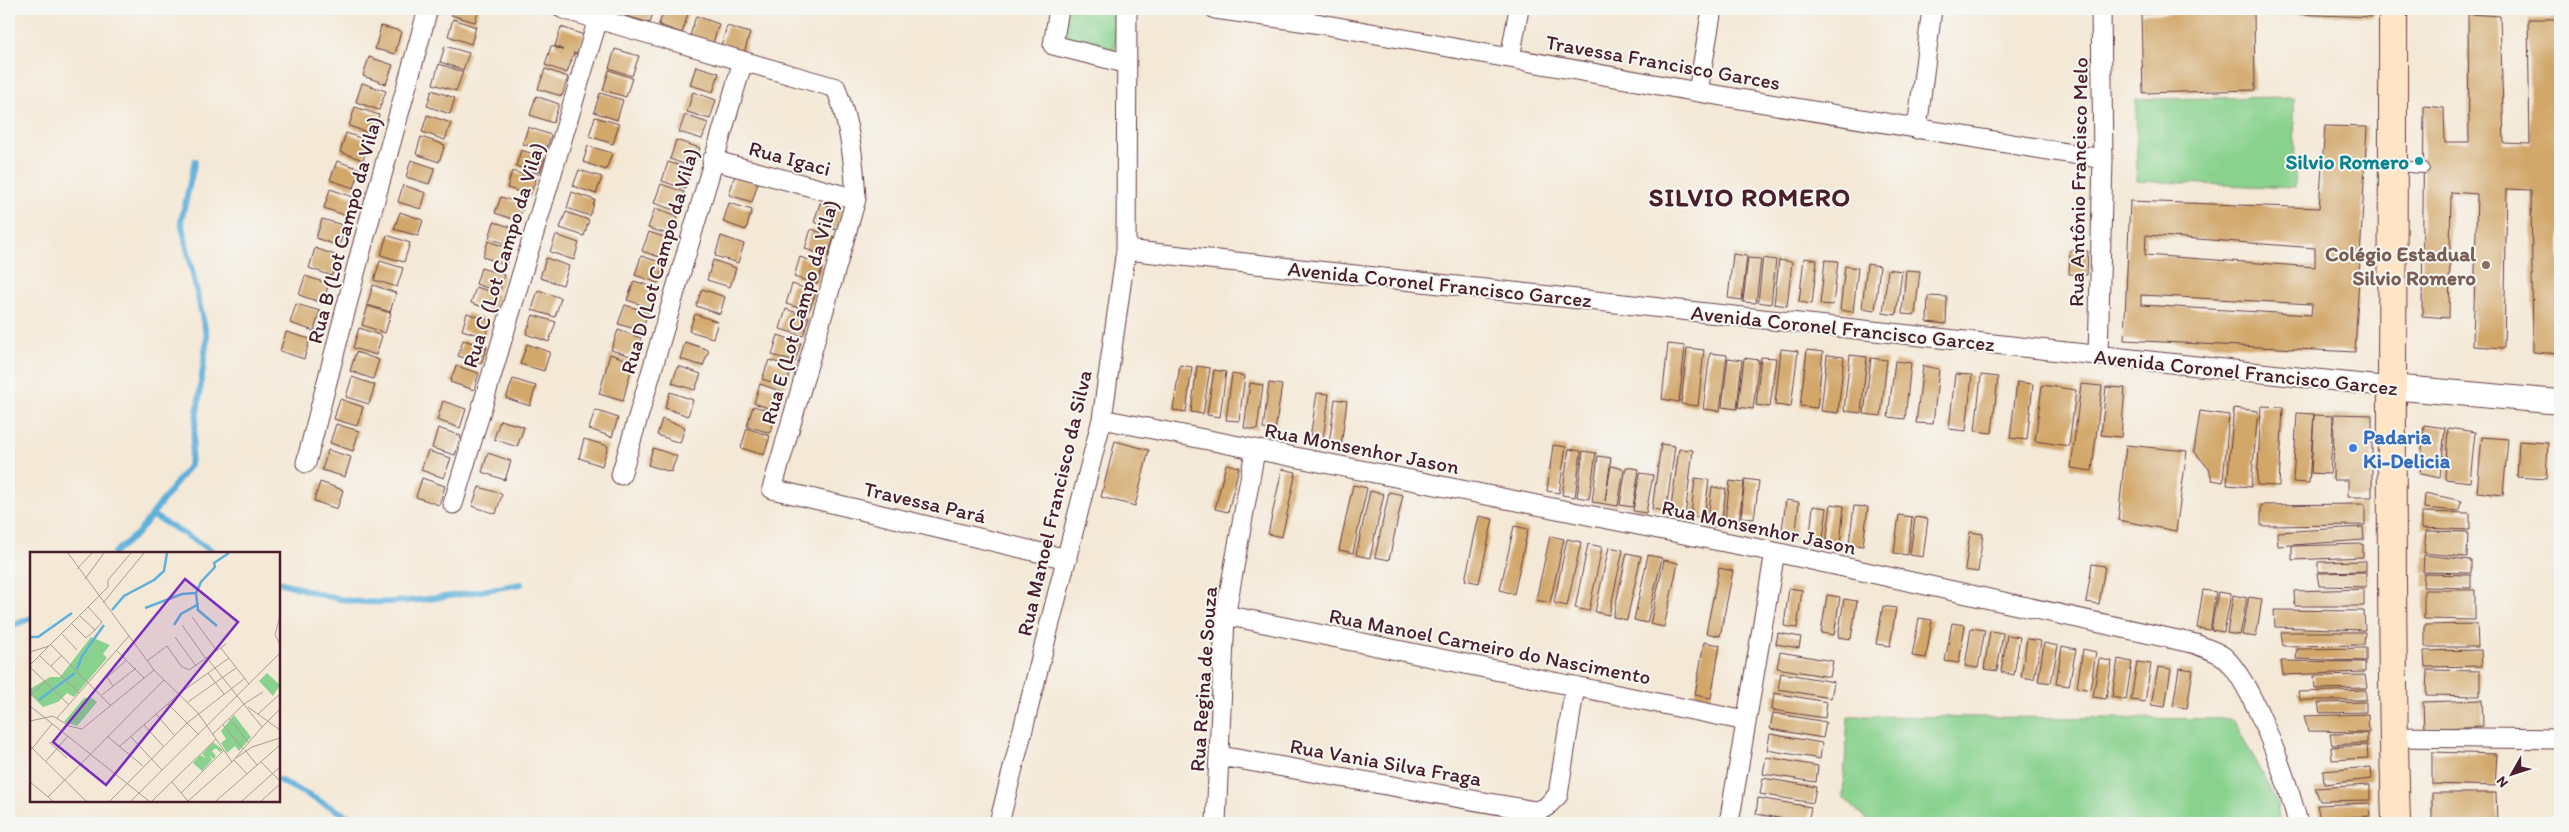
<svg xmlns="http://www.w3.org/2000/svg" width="2569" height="832" font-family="Itim,sans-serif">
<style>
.green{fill:#89d28e;stroke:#6a785c}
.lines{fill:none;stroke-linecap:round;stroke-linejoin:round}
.stream{stroke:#5fb0da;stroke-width:6}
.building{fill:#d2a76a;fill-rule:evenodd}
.service-casing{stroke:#643d45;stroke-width:12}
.minor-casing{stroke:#643d45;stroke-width:21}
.tertiary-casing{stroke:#643d45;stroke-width:26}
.secondary-casing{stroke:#643d45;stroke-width:30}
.service{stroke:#fff;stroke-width:10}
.minor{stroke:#fff;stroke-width:19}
.tertiary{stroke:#fff;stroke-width:24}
.secondary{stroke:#ffe4c6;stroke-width:28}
.culture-dot{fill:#0f9aa8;stroke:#f6f6f2;stroke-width:2}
.education-dot{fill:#8d6e63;stroke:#f6f6f2;stroke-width:2}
.shop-dot{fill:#3f7fe0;stroke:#f6f6f2;stroke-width:2}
.labels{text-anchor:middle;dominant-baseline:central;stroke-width:4;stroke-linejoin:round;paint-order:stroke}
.street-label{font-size:21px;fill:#4a1f2b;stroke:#f6f6f2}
.culture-label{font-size:21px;font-weight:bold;fill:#0d838f;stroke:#f6f6f2;text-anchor:end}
.education-label{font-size:21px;font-weight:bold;fill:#785e54;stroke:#f6f6f2;text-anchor:end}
.shop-label{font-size:21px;font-weight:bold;fill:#366cbe;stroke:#f6f6f2;text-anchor:start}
.district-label{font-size:26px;font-weight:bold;letter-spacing:1px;fill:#4a1f2b;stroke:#f6f6f2}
.inset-river{fill:none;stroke:#5fb0da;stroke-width:2.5}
.inset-road{fill:none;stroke:#b09892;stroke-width:1}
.view{fill:#7b2cbf;fill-opacity:0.15;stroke:#7b2cbf;stroke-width:2.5}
.inset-edge{fill:none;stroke:#4a1f2b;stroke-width:2.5}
</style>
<rect width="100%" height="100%" fill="#f6f6f2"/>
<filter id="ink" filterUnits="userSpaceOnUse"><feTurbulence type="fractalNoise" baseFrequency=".02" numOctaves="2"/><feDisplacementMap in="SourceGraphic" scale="10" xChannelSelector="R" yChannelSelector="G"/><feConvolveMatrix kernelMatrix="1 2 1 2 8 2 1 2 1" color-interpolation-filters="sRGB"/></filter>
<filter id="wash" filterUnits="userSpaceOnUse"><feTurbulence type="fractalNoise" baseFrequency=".0096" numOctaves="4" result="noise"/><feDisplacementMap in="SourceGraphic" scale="20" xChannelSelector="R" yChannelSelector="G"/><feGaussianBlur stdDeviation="1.12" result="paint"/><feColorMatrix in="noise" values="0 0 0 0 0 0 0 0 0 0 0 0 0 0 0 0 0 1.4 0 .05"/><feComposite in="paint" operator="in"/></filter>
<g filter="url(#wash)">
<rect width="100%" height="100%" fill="#f4e8d6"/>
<path class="green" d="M1064,9h54l-4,47 -55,-15z
M2294,97l1,91 -158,-7 -1,-82z
M1848,716l385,3 43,82 4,22h-410l-27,-26z"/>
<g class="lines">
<path class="stream" d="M152,515l64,38
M114,553l24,-20 52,-68 17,-127 -26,-117 14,-60
M279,582c27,8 57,19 86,20 52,2 104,-9 156,-18
M9,627l22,-9
M279,780l82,43"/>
</g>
<g id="blocks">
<path class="building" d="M400,9h11l-1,4z
M453,9h26l-4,13 -24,-7z
M628,9h26l-4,14 -24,-7z
M664,9h9l15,5 -6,19 -23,-8z
M2264,9h110l-1,8 -109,-4z
M2254,12l1,78 -112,3 -2,-79z
M2468,14l32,2 4,127 26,1 -2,-125h32v335l-27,-2 -2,-162 -24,-1 -3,159 -31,-2 4,-152 -26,-2 -2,126 -27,-2 2,-210 20,2 1,34h24z
M696,16l23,8 -6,19 -23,-7z
M453,19l23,8 -5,17 -23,-8z
M381,26l20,5 -6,23 -20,-5z
M727,26l23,7 -6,20 -23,-8z
M561,27l23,8 -6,19 -4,-1 -7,20 -22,-8 6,-19 12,4 -8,-4z
M445,46l24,7 -6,17 -23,-8z
M615,49l24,7 -7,20 -23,-8z
M369,57l24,8 -7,19 -23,-8z
M439,64l24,8 -7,19 -23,-7z
M696,66l23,7 -6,19 -23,-7z
M545,69l23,8 -6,19 -24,-7z
M609,70l23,8 -6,19 -23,-7z
M362,83l24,8 -7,19 -23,-8z
M432,90l23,8 -5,16 -23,-8z
M693,92l23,8 -6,19 -23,-7z
M600,93l23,7 -6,20 -23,-8z
M536,96l23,8 -6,19 -23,-8z
M355,107l24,8 -7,19 -23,-8z
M427,115l24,8 -6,17 -23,-8z
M685,115l23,8 -6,16 -23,-7z
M595,117l24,7 -6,20 -24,-8z
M2325,126l42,1 -12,225 -231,-12 6,-139 189,7zM2146,235l169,13v19l-170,-12zM2141,295l171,9 -1,11 -170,-10z
M528,127l23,8 -5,16 -23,-7z
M346,133l23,8 -6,19 -23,-8z
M421,137l24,8 -6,17 -23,-8z
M676,140l24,8 -7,19 -23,-8z
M588,146l24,7 -6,17 -23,-8z
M521,150l24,8 -6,16 -23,-8z
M411,160l24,8 -6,16 -23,-7z
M337,161l23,8 -6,19 -24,-8z
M668,162l23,7 -6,20 -23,-8z
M579,170l23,7 -6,17 -23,-8z
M512,171l24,8 -6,16 -23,-7z
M735,175l23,8 -6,19 -23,-7z
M661,184l23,8 -7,19 -23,-8z
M403,185l23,8 -5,16 -23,-7z
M330,189l23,8 -6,19 -23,-8z
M572,192l23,8 -5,16 -23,-8z
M501,197l23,8 -6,16 -23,-8z
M729,203l23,7 -6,20 -23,-8z
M820,203l23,7 -6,20 -23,-8z
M655,208l23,8 -7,19 -23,-7z
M400,212l23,8 -5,16 -24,-7z
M566,212l23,8 -5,16 -24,-8z
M322,219l24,7 -7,20 -23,-8z
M494,222l24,7 -6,17 -23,-8z
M811,229l23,8 -6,19 -23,-7z
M649,232l23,8 -7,19 -23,-8z
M387,235l23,8 -6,19 -23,-7z
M556,235l23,8 -5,17 -24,-8z
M721,236l23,8 -6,19 -23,-7z
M488,241l23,8 -5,16 -23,-8z
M315,248l23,8 -6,20 -23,-8z
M2070,250l18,1 -1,24 -18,-1z
M1733,254l14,2 -5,44 -14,-2z
M641,256l23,7 -6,20 -23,-8z
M800,257l23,8 -6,19 -23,-7z
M546,258l23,8 -6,19 -23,-7z
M1748,258l13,1 -5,44 -13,-1z
M1763,258l13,2 -5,44 -13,-2z
M1804,258l13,2 -5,44 -13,-2z
M713,260l23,8 -6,19 -23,-7z
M1779,260l13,2 -5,44 -13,-2z
M1825,260l13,1 -5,44 -13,-1z
M380,261l23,7 -6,19 -23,-7z
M1867,264l13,2 -5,44 -13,-2z
M1845,266l13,2 -5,44 -13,-2z
M481,268l23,7 -5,17 -23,-8z
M1888,269l14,2 -6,44 -13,-2z
M1906,270l14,1 -5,44 -13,-1z
M305,276l24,8 -7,19 -23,-8z
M634,281l23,7 -6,20 -24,-8z
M792,284l24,8 -7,19 -23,-7z
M373,285l23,8 -6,19 -23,-7z
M476,287l23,7 -5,17 -23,-8z
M702,289l23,8 -5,17 -24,-8z
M538,290l23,8 -6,19 -23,-7z
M1928,296l19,1 -1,27 -19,-2z
M296,304l24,7 -6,20 -24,-8z
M625,305l23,7 -6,19 -24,-7z
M368,306l23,7 -6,20 -23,-8z
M786,309l23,8 -6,19 -23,-7z
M467,313l24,8 -6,16 -23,-7z
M695,314l23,8 -5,16 -24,-7z
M533,315l23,7 -7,20 -23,-8z
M359,328l23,8 -6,19 -23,-7z
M618,330l23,8 -7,19 -23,-7z
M286,332l24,7 -6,20 -24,-8z
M778,335l23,8 -6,19 -23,-7z
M463,340l24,7 -6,17 -23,-8z
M685,342l24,8 -6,16 -23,-7z
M527,344l23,8 -6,19 -24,-7z
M1668,344l17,2 -6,56 -17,-3z
M1687,348l17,2 -6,56 -17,-2z
M1781,349l17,2 -7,56 -16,-2z
M1807,350l16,2 -6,56 -17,-2z
M356,352l23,8 -6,19 -23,-8z
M1710,353l17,2 -7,56 -17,-2z
M610,354l23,8 -10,39 -24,-7z
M1827,355l17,2 -6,56 -17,-2z
M1850,355l17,2 -6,56 -17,-2z
M1761,357l15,1 -6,49 -14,-2z
M1728,358l14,2 -5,49 -15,-2z
M1744,358l15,2 -6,49 -15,-2z
M1871,358l16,2 -6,56 -17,-2z
M769,360l23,7 -6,20 -24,-8z
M1895,361l16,2 -6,56 -17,-2z
M1180,365l12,2 -6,45 -13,-2z
M456,366l23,7 -5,17 -24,-8z
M678,366l23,8 -6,16 -23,-7z
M1197,366l13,2 -7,46 -12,-2z
M1923,366l16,3 -6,55 -17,-1z
M1214,370l12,2 -6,45 -13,-2z
M1232,374l13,2 -6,45 -13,-1z
M1955,374l17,1 -6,56 -17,-2z
M1981,375l17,2 -6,56 -17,-2z
M352,377l23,8 -6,19 -23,-7z
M513,379l23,7 -6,20 -24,-8z
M2017,382l16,2 -6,56 -17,-2z
M1250,383l13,2 -6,45 -13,-2z
M1269,383l13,2 -7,46 -12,-2z
M760,384l23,8 -6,19 -23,-8z
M2081,384l21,2 -10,85 -21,-3z
M2042,385l34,5 -7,56 -34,-5z
M2106,387l19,1 -4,49 -20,-2z
M670,392l23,8 -5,16 -23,-8z
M1317,393l12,1 -6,46 -13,-2z
M340,399l23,8 -6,19 -23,-7z
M1335,399l12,2 -6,45 -12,-2z
M443,401l23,8 -6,19 -23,-8z
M753,406l23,7 -6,20 -23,-7z
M2261,406l22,1 -4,79 -22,-1z
M2234,408l24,3 -7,76 -24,-2z
M595,410l23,8 -6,19 -23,-8z
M2200,411l29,4 -6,67 -11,-2 -3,-11 -15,-18z
M2297,413l17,1 -5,69 -16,-1z
M2334,414l38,1v82h-24v-17h-15z
M2314,415l19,1 -3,58 -19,-1z
M662,419l23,8 -5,16 -23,-8z
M500,420l24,7 -7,20 -23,-8z
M336,424l23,7 -6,20 -23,-8z
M2424,425l21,3 -5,50 -20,-4z
M438,428l23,8 -6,19 -23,-7z
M747,428l23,8 -6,19 -23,-7z
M2448,428l27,4 -5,50 -25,-3z
M2482,437l26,2 -5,56 -26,-3z
M584,439l24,7 -6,20 -23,-8z
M1115,441l34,9 -14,56 -34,-9z
M2519,441l29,2 -2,36 -29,-2z
M1661,444l14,2 -9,65 -14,-2z
M1553,445l13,2 -7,46 -12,-2z
M2126,445l61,6 -11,80 -58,-11z
M653,448l24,8 -6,16 -23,-7z
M1569,449l12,2 -6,46 -13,-2z
M1679,449l14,1 -8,66 -15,-2z
M328,450l23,7 -6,20 -23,-7z
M428,451l23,7 -7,20 -23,-8z
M1583,451l13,2 -7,46 -12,-2z
M488,453l23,8 -6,19 -23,-8z
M1598,456l13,2 -6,43 6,-35 13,3 -6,37 -26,-4z
M1226,464l13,3 -11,45 -13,-3z
M1626,467l13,2 -6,38 -13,-2z
M1282,469l14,3 -14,65 -14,-3z
M1640,473l13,2 -7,38 -13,-2z
M422,478l23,8 -6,19 -23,-8z
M1695,478l14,2 -5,38 -13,-2z
M1745,479l14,2 -5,38 -13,-2z
M1730,481l14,2 -5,38 -14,-2z
M320,482l23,8 -6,19 -23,-8z
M1353,485l14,3 -14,65 -14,-3z
M479,487l23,7 -6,20 -24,-8z
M1712,487l14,2 -5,38 -14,-2z
M1370,491l14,3 -14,64 -14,-3z
M1389,492l14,3 -14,65 -14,-3z
M2425,493l37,8 -4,10 -34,-3z
M1786,500l13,2 -4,38 -14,-2z
M1831,504l13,2 -4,38 -14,-2z
M2365,504v21l-104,1v-21z
M1813,506l14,2 -5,38 -13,-2z
M1854,506l14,1 -5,39 -14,-2z
M2422,512l48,1v17l-48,-2z
M1899,515l13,2 -4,38 -14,-2z
M1479,516l14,3 -14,64 -14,-3z
M1915,517l13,2 -5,38 -13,-2z
M1514,526l14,3 -14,65 -14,-4z
M2363,527l1,13 -86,6 -1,-14z
M2426,531l42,1 -1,25 -43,-4z
M1970,532l13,2 -5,38 -13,-2z
M1550,536l14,3 -14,64 -14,-3z
M1567,539l14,3 -14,64 -13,-3z
M1588,544l14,3 -13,64 -14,-3z
M2363,544v13l-71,3v-14z
M1609,547l14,3 -14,65 -14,-3z
M1627,553l14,3 -14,64 -14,-3z
M1648,555l14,3 -15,65 -13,-3z
M2424,555l47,5v13l-48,-1z
M1664,560l14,3 -14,64 -14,-3z
M2366,561v10l-48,1v-10z
M2092,564l13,2 -6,38 -13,-2z
M1719,568l14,3 -13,65 -14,-3z
M2366,572v15l-47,-1 -2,-13z
M2424,574l47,1v13l-48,-1z
M1789,588l13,2 -5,38 -13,-2z
M2364,589v17h-69l-1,-15z
M2203,590l13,2 -6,38 -13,-2z
M2424,590h51v30l-51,-1z
M2218,592l13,2 -7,38 -13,-2z
M1827,595l13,2 -6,38 -13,-2z
M2233,595l14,3 -7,37 -13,-2z
M2249,597l13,2 -6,38 -14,-2z
M1844,599l13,2 -6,38 -13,-2z
M1883,606l13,2 -6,38 -14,-2z
M2274,610l90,1 1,19 -90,-3z
M1919,618l13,2 -6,38 -14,-2z
M1952,623l13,2 -6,38 -14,-2z
M2477,624l1,23h-53v-22z
M1971,628l14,2 -7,38 -13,-2z
M1990,631l13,2 -6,38 -13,-2z
M2281,632h84l-1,13 -81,1z
M1778,633l23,4 -2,11 -23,-4z
M2007,635l13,2 -6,38 -13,-3z
M2027,639l14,2 -7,38 -13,-2z
M1704,642l16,3 -9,53 -16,-3z
M2044,643l14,3 -7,37 -13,-2z
M2062,646l14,3 -7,37 -13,-2z
M2366,648v13l-70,-2 1,-10z
M2083,649l13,3 -6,38 -13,-3z
M2481,650l1,16 -57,1 -1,-16z
M1780,652l53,9 -3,16 -53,-9z
M2099,659l13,2 -6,38 -13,-2z
M2118,659l14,3 -6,38 -14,-3z
M2281,661l84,1v10l-82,3z
M2137,662l14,2 -6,38 -14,-2z
M2158,667l13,2 -6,38 -14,-2z
M2179,668l14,2 -6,38 -14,-2z
M2427,670l53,1v25l-54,-1z
M1781,673l53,9 -3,16 -53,-9z
M2365,675l2,13 -52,1 -1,-13z
M2366,690v10h-66l-2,-8z
M1774,693l53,9 -2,16 -53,-8z
M2482,700l1,26 -59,3 -1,-27z
M2366,702v10l-46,1 -2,-10z
M1773,713l53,9 -3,16 -53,-9z
M2368,714l1,18 -61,-1 -4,-15z
M2367,733v10l-35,2 -2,-11z
M1770,734l52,9 -2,16 -53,-9z
M2367,745l1,13 -36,2 -1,-13z
M2432,752l65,2 -2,32 -63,-2z
M1766,757l52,9 -2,16 -53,-8z
M2371,767l1,12 -48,5 -1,-13z
M1763,778l53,9 -3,16 -53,-9z
M2370,785v15l-50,1 -5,-13z
M2432,793h64l1,30h-65z
M1758,798l53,9 -3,16 -52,-9z
M2370,803l1,13 -51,3 -3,-14z
M2373,818v5h-55l-1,-2z"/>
</g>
</g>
<g filter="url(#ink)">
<use href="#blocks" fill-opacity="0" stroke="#643d45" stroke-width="1"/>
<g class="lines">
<g class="service-casing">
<path id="service" d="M2395,166l29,2"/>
</g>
<g class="minor-casing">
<path id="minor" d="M563,9l273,79c14,37 18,72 20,111l-84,290 295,70
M1059,9l-6,36 72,18
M1215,9l106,15 377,68 405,67
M1510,58l9,-49
M1698,92l14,-83
M1917,129l15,-120
M712,160l144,39
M1126,250l1265,137
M2098,356l5,-197 -2,-150
M1102,419l673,133 421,92c8,4 21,7 28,13 30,27 64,126 74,166
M306,463l54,-209 68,-245
M621,475l122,-414
M453,504l145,-485
M1225,615l521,106
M2394,737l166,2
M1220,756l315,55 10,-3 13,-13 17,-109
M999,823l103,-404 24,-169 1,-241
M1216,823l9,-206 30,-166
M1729,823l46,-271"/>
</g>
<g class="tertiary-casing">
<path id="tertiary" d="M2391,387l169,15"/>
</g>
<g class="secondary-casing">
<path id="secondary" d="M2393,9c1,271 -5,543 3,814"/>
</g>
<use href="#service" class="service"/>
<use href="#minor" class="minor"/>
<use href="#tertiary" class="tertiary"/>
<use href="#secondary" class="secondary"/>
</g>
</g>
<circle class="culture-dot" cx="2419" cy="161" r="5"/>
<circle class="education-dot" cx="2486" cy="265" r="5"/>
<circle class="shop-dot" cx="2353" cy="448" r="5"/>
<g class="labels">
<g class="street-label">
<text transform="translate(1663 62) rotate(10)">Travessa Francisco Garces</text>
<text transform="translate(790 158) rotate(15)">Rua Igaci</text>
<text transform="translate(2078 182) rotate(-89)">Rua Antônio Francisco Melo</text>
<text transform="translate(344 230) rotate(-75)">Rua B (Lot Campo da Vila)</text>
<text transform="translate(503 255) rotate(-73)">Rua C (Lot Campo da Vila)</text>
<text transform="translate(659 261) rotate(-74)">Rua D (Lot Campo da Vila)</text>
<text transform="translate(1440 284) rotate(6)">Avenida Coronel Francisco Garcez</text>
<text transform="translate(799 312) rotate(-74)">Rua E (Lot Campo da Vila)</text>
<text transform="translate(1843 328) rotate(6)">Avenida Coronel Francisco Garcez</text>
<text transform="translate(2246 372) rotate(6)">Avenida Coronel Francisco Garcez</text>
<text transform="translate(1362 448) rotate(11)">Rua Monsenhor Jason</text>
<text transform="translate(925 502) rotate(13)">Travessa Pará</text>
<text transform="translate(1054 503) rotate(-77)">Rua Manoel Francisco da Silva</text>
<text transform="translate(1759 527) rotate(12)">Rua Monsenhor Jason</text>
<text transform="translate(1490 646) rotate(11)">Rua Manoel Carneiro do Nascimento</text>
<text transform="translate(1203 679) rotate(-86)">Rua Regina de Souza</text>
<text transform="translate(1386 762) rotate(10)">Rua Vania Silva Fraga</text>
</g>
<g class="culture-label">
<text x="2409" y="161">Silvio Romero</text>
</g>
<g class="education-label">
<text x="2476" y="253">Colégio Estadual<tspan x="2476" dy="24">Silvio Romero</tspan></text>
</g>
<g class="shop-label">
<text x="2363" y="436">Padaria<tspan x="2363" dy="24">Ki-Delicia</tspan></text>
</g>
<g class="district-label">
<text x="1750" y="197">SILVIO ROMERO</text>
</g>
</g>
<g transform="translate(30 552)">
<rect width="250" height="250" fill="#f4e8d6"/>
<path d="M61,85l19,8 -7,9 4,4 -33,39 -7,-4 -9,9 -15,5 -13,-13v-5l20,-12h10zM237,121l13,12 -7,11 -14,-15zM54,146h8l5,4 -20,24 -13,-4zM204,163l17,22 -12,14 -4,-5 -8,7 -6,-10 5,-4 -5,-8zM183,190l10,8 -3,2 -4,-4 -4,3 4,5 -3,3 -4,-4 3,5 -10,11 -9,-8 7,-8 6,3 -4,-4z" fill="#89d28e"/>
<path class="inset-river" d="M115,56l37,-14 14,-1M82,58l12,-14 30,-16 10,-9 3,-18M144,73l7,-11 16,-9M187,74l-19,-16 -2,-17 5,-11 14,-15 -1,-4 15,-10M0,85h8l34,-24M47,117l5,-13 22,-31M9,148l36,-27"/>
<path class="inset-road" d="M38,1l86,117 44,43 34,49M47,17l15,-16M55,27l19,-26M73,51l41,-50M50,64l15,14M250,64l-5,19 5,9M162,65l25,34M42,72l14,14 9,-8 7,-8 -14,-15M152,73l24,34M32,82l15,16M145,85l21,29M21,93l60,61M191,96l28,36M86,98l28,28M0,100l19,-6M10,104l39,37M177,106l55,69 18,-18M117,109l20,-15 14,20 8,4 37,-26M0,113l78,-78v-7l23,-27M21,114l11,-11M0,115l39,38M178,121l16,21M83,134l-6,-9 20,-17M72,143l34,-27M0,144l15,-14M158,150l48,-34M138,152l30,30M0,154l119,95M218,155l32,23M126,162l18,21M228,162l22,-20M27,166l72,-82M199,166l20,25M0,169l23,-5 16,10 13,3 72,-59M114,173l19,21M193,173l20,24M183,182l31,-30 19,-12M77,184l36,30M101,185l31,33M19,190l18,16M0,194l56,55M89,195l61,-54 49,-35M215,198l12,15M0,199l22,-27M206,206l16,-11 28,-9M204,208l13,14M16,209l22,-25M231,210l19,19M0,230l23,19M142,230l16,19M151,241l43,-43M18,245l116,-117M80,249l77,-78 57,-44M101,249l149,-148M122,249l64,-62M158,249l44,-39 30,-35M186,249l64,-56M212,249l38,-34M231,249l19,-17"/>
<path class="view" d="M155,27l53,43 -132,163 -53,-43z"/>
<rect width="250" height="250" class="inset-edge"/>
</g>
<rect width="2569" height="832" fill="none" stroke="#f6f6f2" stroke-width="30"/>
<g transform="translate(2512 774) rotate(231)" stroke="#f6f6f2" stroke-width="4" paint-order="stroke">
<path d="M0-4L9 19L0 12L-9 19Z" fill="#4a1f2b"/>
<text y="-8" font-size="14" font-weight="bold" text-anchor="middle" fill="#4a1f2b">N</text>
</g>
</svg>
